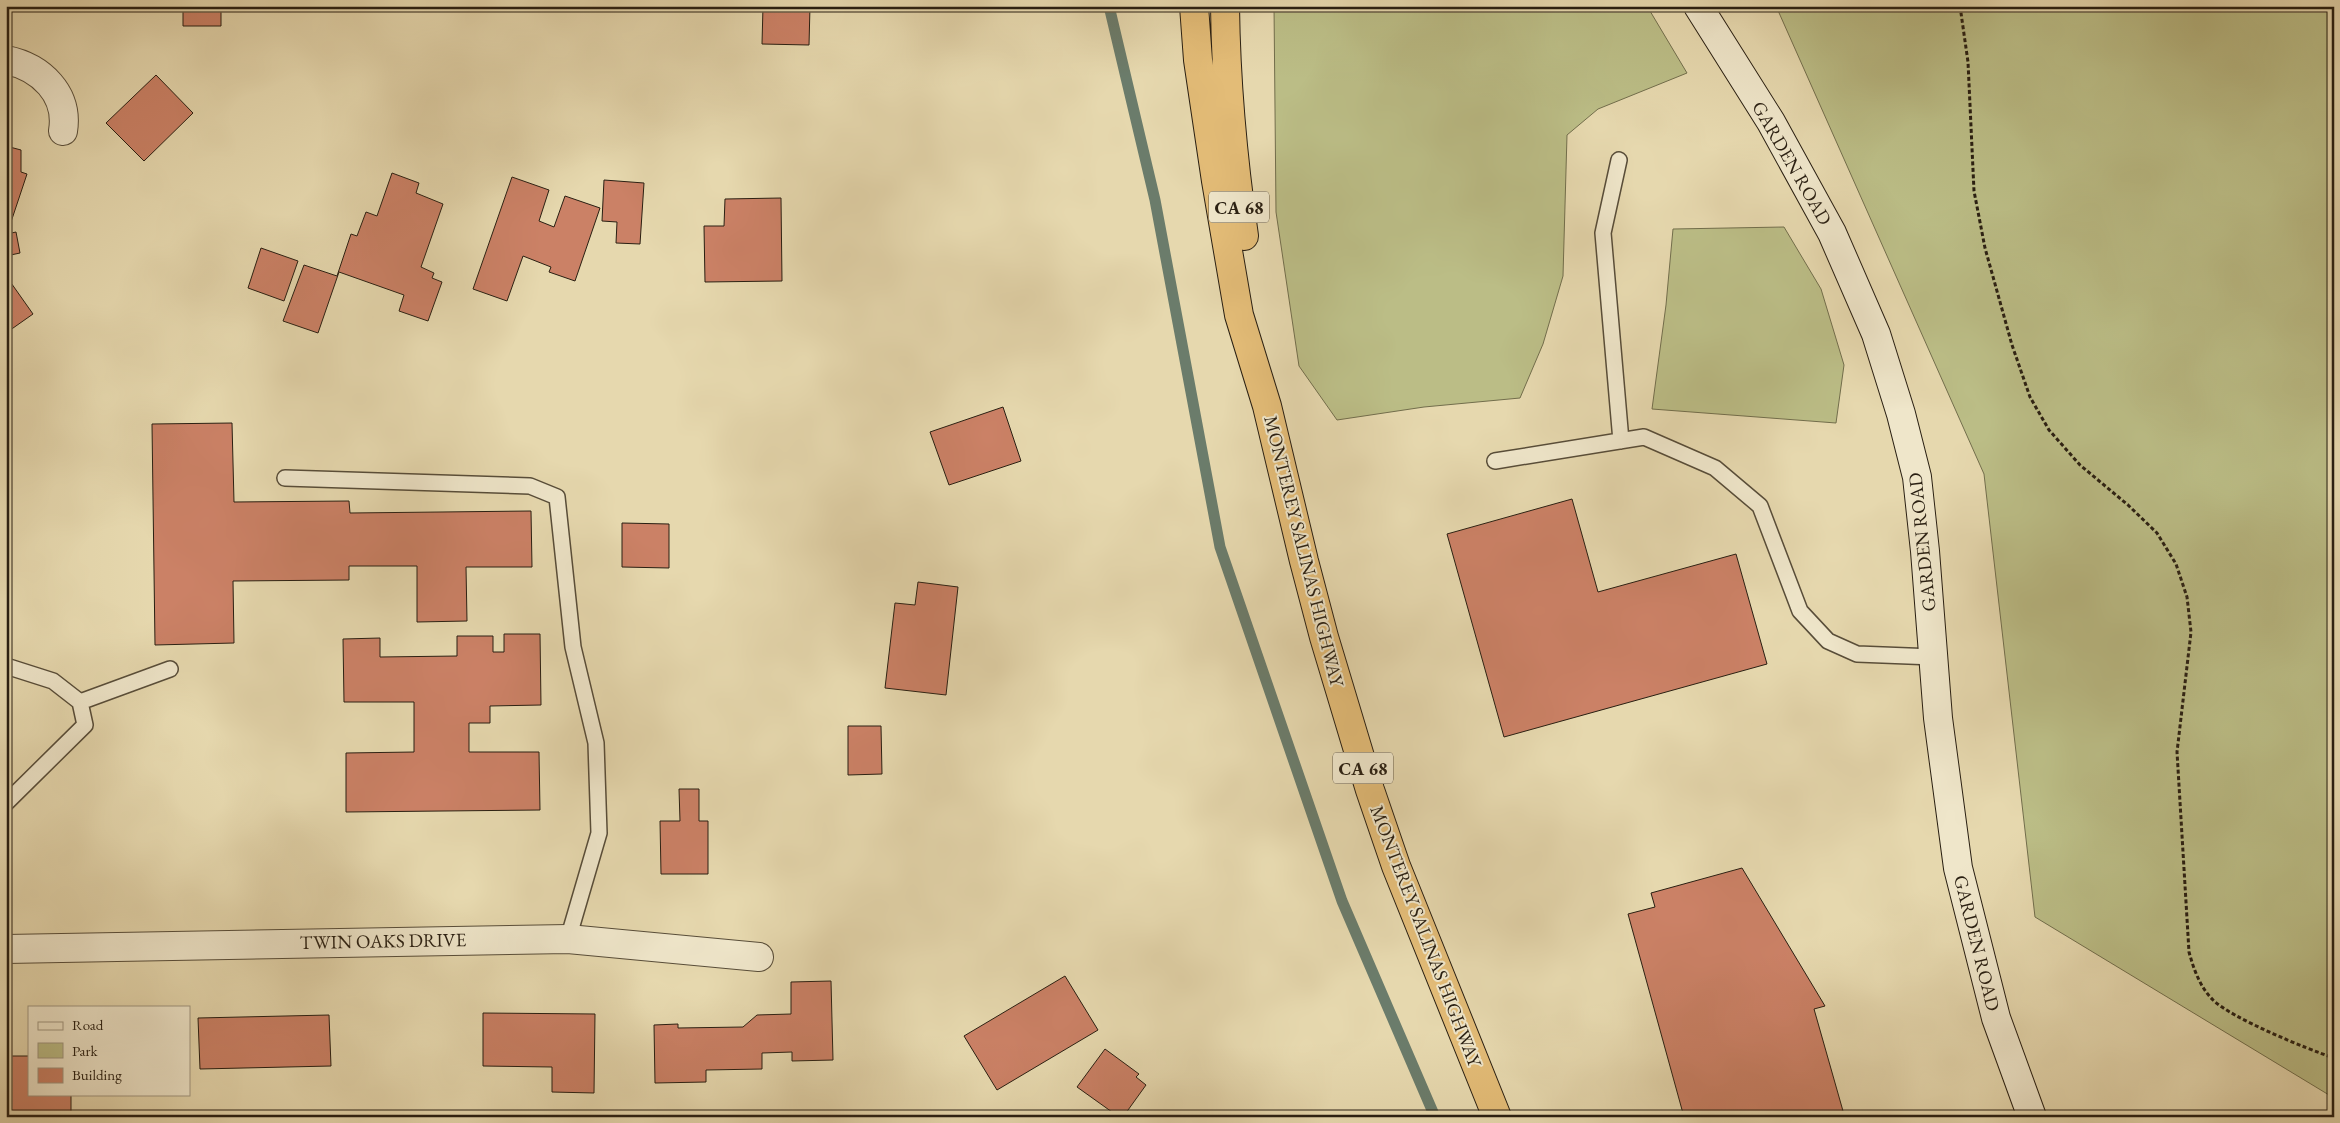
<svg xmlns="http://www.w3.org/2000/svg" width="2340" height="1123" font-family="'EB Garamond',serif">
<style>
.green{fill:#bbbd86;stroke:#726e4c}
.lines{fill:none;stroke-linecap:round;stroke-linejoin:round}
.stream{stroke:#6b7c6b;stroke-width:11}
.building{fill:#cb8166;stroke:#291f12}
.lane-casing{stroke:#584d39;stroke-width:18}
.street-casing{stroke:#584d39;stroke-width:30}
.secondary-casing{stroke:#291f12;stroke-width:30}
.highway-casing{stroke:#291f12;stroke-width:30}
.path{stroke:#291f12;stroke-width:3;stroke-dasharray:4 2.5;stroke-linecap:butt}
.lane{stroke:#efe6ca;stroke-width:15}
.street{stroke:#efe6ca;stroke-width:28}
.secondary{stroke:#efe6ca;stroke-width:28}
.highway{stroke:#e3bc77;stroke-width:28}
.labels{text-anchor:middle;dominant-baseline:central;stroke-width:4;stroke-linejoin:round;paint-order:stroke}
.shield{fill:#efe6ca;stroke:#645b49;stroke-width:1}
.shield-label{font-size:18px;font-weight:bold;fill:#291f12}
.street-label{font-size:19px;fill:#291f12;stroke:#efe6ca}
</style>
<rect width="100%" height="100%" fill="#e6d8ae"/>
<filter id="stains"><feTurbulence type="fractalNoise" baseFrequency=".004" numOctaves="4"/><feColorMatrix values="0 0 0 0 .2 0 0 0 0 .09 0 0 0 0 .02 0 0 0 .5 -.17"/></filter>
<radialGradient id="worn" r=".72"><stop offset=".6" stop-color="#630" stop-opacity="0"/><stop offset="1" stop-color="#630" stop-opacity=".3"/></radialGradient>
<path class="green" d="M1274,6h373l40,67 -89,36 -31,26 -4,141 -20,68 -23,54 -96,9 -87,13 -38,-54 -23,-154z
M1776,6h558v1092l-299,-181 -51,-443z
M1784,227l37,62 23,76 -8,58 -184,-14 14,-104 7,-76z"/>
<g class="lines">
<path class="stream" d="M1109,6l46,194 65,347 122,354 93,216"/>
</g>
<path class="building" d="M183,6h38v20h-38z
M763,6h47l-1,39 -47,-1z
M156,75l37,38 -49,48 -38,-38z
M6,146l15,4v22l6,2 -20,60 9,-2 4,21 -14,3z
M392,173l27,10 -3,10 27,11 -22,63 13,6 -2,5 10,4 -14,39 -29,-10 5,-16 -65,-23 -21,61 -35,-12 21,-56 33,11 14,-42 6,2 9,-24 11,4z
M512,177l37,13 -10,31 15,6 11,-31 35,12 -25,73 -26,-9 2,-5 -28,-11 -16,45 -34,-12z
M604,180l40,3 -4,61 -24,-1 1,-21 -15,-1z
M781,198l1,83 -77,1 -1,-56h20l1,-27z
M261,248l37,13 -14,40 -36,-13z
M6,257l3,23 24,34 -27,19z
M1003,407l18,54 -72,24 -19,-53z
M232,423l2,79 115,-1 1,12 181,-2 1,56h-66l1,54 -50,1v-56h-68v14l-116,1 1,62 -79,2 -3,-221z
M1572,499l26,93 138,-38 31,110 -263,73 -57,-203z
M622,523l47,1v44l-47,-1z
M918,582l40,5 -12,108 -61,-7 10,-85 20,2z
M504,634h36l1,71 -51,1v17h-21v29h70l1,58 -194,2v-59l68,-1v-50h-70l-1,-63 37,-1v19l77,-1v-20h36v16h11z
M848,726h33l1,48 -34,1z
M679,789h20v32h9v53h-47l-1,-53h20z
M1742,868l83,138 -11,3 29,102 -23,6h-136l-56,-203 27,-7 -4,-14z
M1065,976l33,54 -101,60 -33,-54z
M831,981l2,79 -41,1v-9l-30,1v16l-56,1v12l-51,1 -1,-58 24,-1v4l65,-1 14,-12 34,-1v-32z
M483,1013l112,1 -1,79 -42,-1v-25l-69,-1z
M329,1015l2,51 -131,3 -2,-51z
M1105,1049l34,25 -3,3 10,8 -23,32h-4l-42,-30z
M6,1056h23v38h42v21h-65z"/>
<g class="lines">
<g class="lane-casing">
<path id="lane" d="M1619,160l-16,73 18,208
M1495,461l149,-24 71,31 45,38 40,105 28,30 29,13 77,3
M285,478l245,8 27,11 16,150 23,96 3,90 -31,106
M6,666l47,15 27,21 5,23 -79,78
M80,702l90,-33"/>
</g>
<g class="street-casing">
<path id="street" d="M6,60c35,7 63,34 57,71
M6,949l562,-10 191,18"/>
</g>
<g class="secondary-casing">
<path id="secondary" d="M1698,6l73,116 61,111 44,101 25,80 16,63 8,74 13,167 20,150 38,150 36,99"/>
</g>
<g class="highway-casing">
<path id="highway" d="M1194,6l4,54 18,121 23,134 28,91 37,155 20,76 46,153 26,76 101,251
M1225,6c1,78 8,154 19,230"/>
</g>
<path class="path" d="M1960,6l8,56 6,129 11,57 27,97 18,52 19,33 31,35 48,40 29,28 19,31 11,33 4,35 -14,120 12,200c5,18 11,35 24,48 18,18 94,49 121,58"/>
<use href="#lane" class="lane"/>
<use href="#street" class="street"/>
<use href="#secondary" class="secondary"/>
<use href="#highway" class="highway"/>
</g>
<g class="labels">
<g class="shield">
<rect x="1209" y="191.5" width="60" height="31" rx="4"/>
<rect x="1333" y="752.5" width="60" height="31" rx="4"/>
</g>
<g class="shield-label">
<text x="1239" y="207">CA 68</text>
<text x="1363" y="768">CA 68</text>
</g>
<g class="street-label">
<text transform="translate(1792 163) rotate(60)">GARDEN ROAD</text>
<text transform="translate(1922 542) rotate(-96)">GARDEN ROAD</text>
<text transform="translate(1304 551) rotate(76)">MONTEREY SALINAS HIGHWAY</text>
<text transform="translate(1426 936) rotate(69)">MONTEREY SALINAS HIGHWAY</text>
<text transform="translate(383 941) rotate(-1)">TWIN OAKS DRIVE</text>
<text transform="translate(1977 943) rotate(76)">GARDEN ROAD</text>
</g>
</g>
<rect width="2340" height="1123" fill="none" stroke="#e6d8ae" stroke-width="25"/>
<rect x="8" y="8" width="2325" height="1108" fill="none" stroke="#291f12" stroke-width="2.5"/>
<rect x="12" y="12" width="2315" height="1098" fill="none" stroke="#291f12"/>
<rect x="28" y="1006" width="162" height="90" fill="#efe6ca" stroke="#a09680"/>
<rect x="38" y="1022" width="25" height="8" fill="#efe6ca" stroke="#a09680"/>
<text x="72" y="1030" font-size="15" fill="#291f12">Road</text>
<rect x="38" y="1043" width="25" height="15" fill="#bbbd86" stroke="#a09680"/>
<text x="72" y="1056" font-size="15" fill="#291f12">Park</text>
<rect x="38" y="1068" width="25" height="15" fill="#cb8166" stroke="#a09680"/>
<text x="72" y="1080" font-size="15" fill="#291f12">Building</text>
<rect width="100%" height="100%" filter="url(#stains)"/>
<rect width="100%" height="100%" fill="url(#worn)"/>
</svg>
